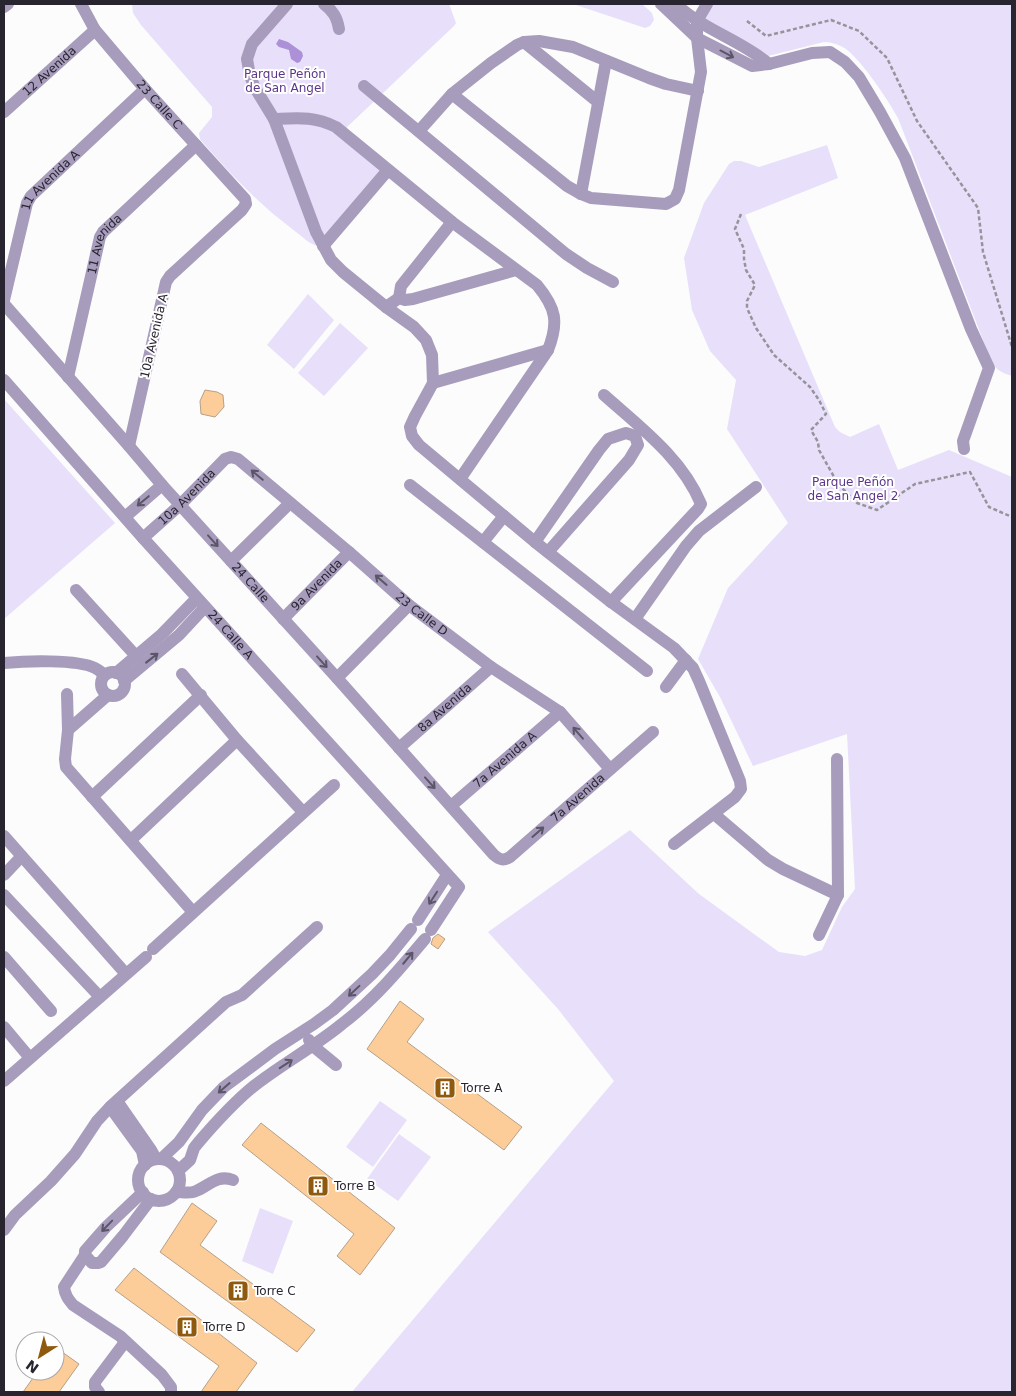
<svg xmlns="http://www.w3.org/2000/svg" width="1016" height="1396" font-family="'DejaVu Sans',sans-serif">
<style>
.green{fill:#e8dffa}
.water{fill:#ac91d9}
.building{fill:#fdcd99;stroke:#b5a089}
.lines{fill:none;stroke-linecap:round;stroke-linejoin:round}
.path{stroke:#96949a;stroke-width:2.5;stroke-dasharray:4 2.5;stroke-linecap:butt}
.minor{stroke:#a79cbc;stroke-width:12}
.oneway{stroke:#5b5568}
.labels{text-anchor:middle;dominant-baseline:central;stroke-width:4;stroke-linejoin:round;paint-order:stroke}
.street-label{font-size:12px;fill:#292530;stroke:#fff}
.park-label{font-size:12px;fill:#5b368b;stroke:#fff}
.poi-label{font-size:12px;fill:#292530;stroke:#fff;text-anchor:start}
</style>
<rect width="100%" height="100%" fill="#fcfcfc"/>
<path class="green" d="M132,4h317l7,19 -2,3 -107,101v2l36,40 -65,77c-9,-2 -15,-9 -22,-14 -35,-26 -63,-55 -92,-88l-4,-5 -1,-6 13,-16v-10l-71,-82 -8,-12z
M573,4h69l10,9 2,7 -4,6 -5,2z
M710,4h302v372c-10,-3 -16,-6 -21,-15l-93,-243c-10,-18 -35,-56 -52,-69 -6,-4 -14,-7 -22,-7l-56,14 -68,-39z
M827,145l11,33 -93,37 90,212 5,5 10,5 29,-13 19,46 51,-20 63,27v915h-660l262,-311 -56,-72 -70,-77 142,-102 69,64 80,58 26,4 17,-6 20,-43 13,-18 -8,-155 -94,32 -33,-69 -22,-38 30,-71 60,-65 -61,-94 9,-49 -26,-29 -18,-41 -8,-52 20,-55 25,-39 5,-3h7l18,6z
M308,294l26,26 -40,49 -27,-24z
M340,323l28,25 -44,48 -26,-23z
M4,399l111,124 -111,96z
M380,1101l27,19 -34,47 -27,-20z
M399,1134l32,23 -33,44 -31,-22z
M260,1208l33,13 -20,53 -31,-13z"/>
<path class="water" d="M279,39l9,3 14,10 1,4 -3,6 -3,1 -6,-4 -2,-9 -10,-3 -3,-3z"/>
<path class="building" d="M205,390l12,2 6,3 1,12 -9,10 -14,-3 -1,-13z
M438,934l7,5 -7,10 -7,-5 2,-6z
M400,1001l24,18 -17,23 115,85 -18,23 -137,-101z
M261,1123l134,105 -35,47 -23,-19 17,-22 -112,-89z
M192,1203l25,18 -17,24 115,85 -18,22 -137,-100z
M134,1268l123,95 -21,29h-35l18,-26 -104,-76z
M55,1347l24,17 -20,28h-36l15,-21h17z"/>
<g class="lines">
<path class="path" d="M747,21l19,15 65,-16 28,11 28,27 30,63 61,87 5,44 29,95
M741,214l-6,15 9,20v10l2,11 9,15 -8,16v7l9,20 18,27 36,32 9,13 7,14 -15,16 7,12 1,8 19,34 19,19 20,7 38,-26 55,-12 19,35 23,10"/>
<g class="minor">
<path id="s1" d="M81,4l14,26 50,59 100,110 1,5 -4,6 -72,66 -4,6 -37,164"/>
<path d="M287,4l-35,40 -5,15 3,17 5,12 19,31 42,113 15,28 12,12 43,35 28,20 12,13 6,15 1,28 -18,33 -5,11 2,9 7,9 116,97 76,60 63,46 19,20 6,13 41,100 1,8 -6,8 -61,47"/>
<path d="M324,4c9,7 13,13 15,25"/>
<path d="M661,4l36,34 55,28 17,-2 43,-11 18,-1 15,10 14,15 21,35 25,46 66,171 18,39 -26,73 1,8"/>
<path d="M676,4c27,26 65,36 93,60"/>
<path d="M4,7l4,-3"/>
<path d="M524,42l74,60"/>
<path d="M364,86l202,168 21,14 26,14"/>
<path d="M452,94l115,92 14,8 10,4 75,6 9,-5 4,-9 22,-118 -4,-34v-17l10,-17"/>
<path id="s2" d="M4,112l91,-82"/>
<path d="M274,119c24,-1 40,-3 62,8l116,95 85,63c19,23 22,37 11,65l-88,129"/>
<path d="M419,131l33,-37 39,-31 26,-18 7,-3 15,-1 34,6 76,31 17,6 32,7"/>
<path d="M581,194l25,-133"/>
<path d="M323,246l65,-76"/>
<path d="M399,298l2,-12 51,-64"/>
<path id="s3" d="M4,300l23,-97 4,-7 114,-107"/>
<path id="s4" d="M4,304l125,142 33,39 175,193 157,177c6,5 10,6 16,2l143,-125"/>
<path d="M386,307l13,-9 6,2 8,-1 103,-29"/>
<path id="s5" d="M68,377l32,-140 3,-5 93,-87"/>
<path id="s6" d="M4,380l139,158 316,349 -28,43"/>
<path d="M433,383l115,-33"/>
<path d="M604,395c36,32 78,63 97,109l-3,5 -87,93"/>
<path d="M410,485l237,186"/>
<path d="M125,517l37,-32"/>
<path id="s7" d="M143,538l37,-33 45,-46 6,-2 7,2 111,93 60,53 82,62 69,45 50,57"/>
<path d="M483,542l21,-26"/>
<path d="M535,542l64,-92 9,-11 18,-6 9,3 3,9 -9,15 -81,92"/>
<path d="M231,561l59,-58"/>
<path d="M76,590l60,66"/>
<path id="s8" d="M283,619l66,-67"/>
<path d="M635,619l51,-73 13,-15 57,-44"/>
<path d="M4,663c21,-2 73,-4 91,5 4,2 7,5 10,7"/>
<circle cx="113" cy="684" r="12"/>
<path d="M116,673l46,-39 35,-36"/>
<path d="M182,674l55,66 66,72"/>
<path d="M337,678l72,-73"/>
<path d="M124,681l55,-46 26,-28"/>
<path d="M666,687l20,-27"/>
<path d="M67,694l1,36 -3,29 1,8 127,145"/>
<path d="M68,730l40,-35"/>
<path id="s9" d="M399,748l92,-81"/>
<path d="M92,797l109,-102"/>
<path id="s10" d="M451,806l109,-94"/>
<path d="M714,814l54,46 15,9 55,26"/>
<path d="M4,836l122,138"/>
<path d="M131,840l106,-100"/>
<path d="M4,875l17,-18"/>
<path d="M4,895l96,102"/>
<path d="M418,920l29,-45"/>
<path d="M819,935l19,-40 -1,-136"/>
<path d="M153,949l181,-164"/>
<path d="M4,957l47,54"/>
<path d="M4,1027l26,31"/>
<path d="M309,1040l4,6 23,19"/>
<path d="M4,1081l142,-124"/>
<path d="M117,1101l34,49 5,9"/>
<path d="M110,1107l32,44 3,14"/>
<path d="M161,1159l18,-17 23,-32 22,-23 51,-38 39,-25 19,-14 39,-36 18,-19 21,-26"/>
<circle cx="159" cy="1180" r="21"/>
<path d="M178,1171l12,-11 4,-12 4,-5c18,-21 35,-40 56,-57 28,-22 60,-39 88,-62 32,-24 57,-54 83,-85"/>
<path d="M143,1192l-37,35 -21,24v4l7,8h6l3,-1 22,-26 28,-37"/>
<path d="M176,1192c7,0 14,2 20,-1 13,-5 21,-17 37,-11"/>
<path d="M4,1230l11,-15 36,-34 24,-27 22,-33 13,-14 116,-105 16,-7 75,-68"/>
<path d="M85,1255l-21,32c1,8 4,12 9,18l47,31 42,39 9,12v5"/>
<path d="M99,1392l-4,-5v-5l30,-40"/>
</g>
</g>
<defs><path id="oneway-shaft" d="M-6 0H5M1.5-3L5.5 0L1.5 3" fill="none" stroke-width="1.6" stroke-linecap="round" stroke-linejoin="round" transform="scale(1.25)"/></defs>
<g class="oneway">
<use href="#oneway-shaft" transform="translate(727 54) rotate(28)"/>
<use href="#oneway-shaft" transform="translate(257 475) rotate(-140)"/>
<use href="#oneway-shaft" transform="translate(143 501) rotate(140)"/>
<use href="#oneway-shaft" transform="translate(213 541) rotate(48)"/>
<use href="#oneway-shaft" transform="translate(381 580) rotate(-139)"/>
<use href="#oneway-shaft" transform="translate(152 658) rotate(-38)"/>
<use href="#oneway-shaft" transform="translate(322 662) rotate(48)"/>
<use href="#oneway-shaft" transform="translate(578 733) rotate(-131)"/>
<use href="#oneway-shaft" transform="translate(430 783) rotate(48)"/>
<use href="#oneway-shaft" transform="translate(538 832) rotate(-41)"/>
<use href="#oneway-shaft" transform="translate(433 898) rotate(123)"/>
<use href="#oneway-shaft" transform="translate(408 958) rotate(-50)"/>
<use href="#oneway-shaft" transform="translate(354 991) rotate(137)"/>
<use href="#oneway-shaft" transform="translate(286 1064) rotate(-33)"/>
<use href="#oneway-shaft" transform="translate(224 1088) rotate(139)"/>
<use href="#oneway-shaft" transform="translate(107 1226) rotate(134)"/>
</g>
<defs>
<g id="building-square" transform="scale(1.125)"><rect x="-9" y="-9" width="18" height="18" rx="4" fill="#8f5a0d" stroke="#fff"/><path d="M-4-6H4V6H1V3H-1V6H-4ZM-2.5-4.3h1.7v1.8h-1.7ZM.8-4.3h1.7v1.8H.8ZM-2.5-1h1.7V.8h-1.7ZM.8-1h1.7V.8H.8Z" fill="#fff"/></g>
</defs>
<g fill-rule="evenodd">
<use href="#building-square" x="445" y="1088"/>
<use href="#building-square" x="318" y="1186"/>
<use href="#building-square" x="238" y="1291"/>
<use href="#building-square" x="187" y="1327"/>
</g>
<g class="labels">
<g class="street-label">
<text stroke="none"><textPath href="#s2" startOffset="61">12 Avenida</textPath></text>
<text stroke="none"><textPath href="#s1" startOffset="128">23 Calle C</textPath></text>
<text stroke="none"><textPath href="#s3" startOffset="132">11 Avenida A</textPath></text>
<text stroke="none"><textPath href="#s5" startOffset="139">11 Avenida</textPath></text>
<text transform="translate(154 336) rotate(-77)">10a Avenida A</text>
<text stroke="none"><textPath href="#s7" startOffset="60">10a Avenida</textPath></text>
<text stroke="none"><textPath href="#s4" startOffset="372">24 Calle</textPath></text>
<text stroke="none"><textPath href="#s8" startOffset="48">9a Avenida</textPath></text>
<text stroke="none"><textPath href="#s7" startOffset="368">23 Calle D</textPath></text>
<text stroke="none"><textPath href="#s6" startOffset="341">24 Calle A</textPath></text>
<text stroke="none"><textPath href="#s9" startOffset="61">8a Avenida</textPath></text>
<text stroke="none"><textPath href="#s10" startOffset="71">7a Avenida A</textPath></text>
<text stroke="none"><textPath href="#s4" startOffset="845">7a Avenida</textPath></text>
</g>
<g class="park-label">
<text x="285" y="74">Parque Peñón<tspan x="285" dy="14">de San Angel</tspan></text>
<text x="853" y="482">Parque Peñón<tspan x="853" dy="14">de San Angel 2</tspan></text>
</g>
<g class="poi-label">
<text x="461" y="1088">Torre A</text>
<text x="334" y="1186">Torre B</text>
<text x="254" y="1291">Torre C</text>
<text x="203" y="1327">Torre D</text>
</g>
</g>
<rect width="1016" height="1396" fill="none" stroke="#292530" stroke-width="10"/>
<g transform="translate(40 1356) rotate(216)"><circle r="24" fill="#ffffff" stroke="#a9a8ac"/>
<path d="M0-4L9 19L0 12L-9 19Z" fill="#8f5a0d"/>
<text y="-8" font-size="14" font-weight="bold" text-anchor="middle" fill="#292530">N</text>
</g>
</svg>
